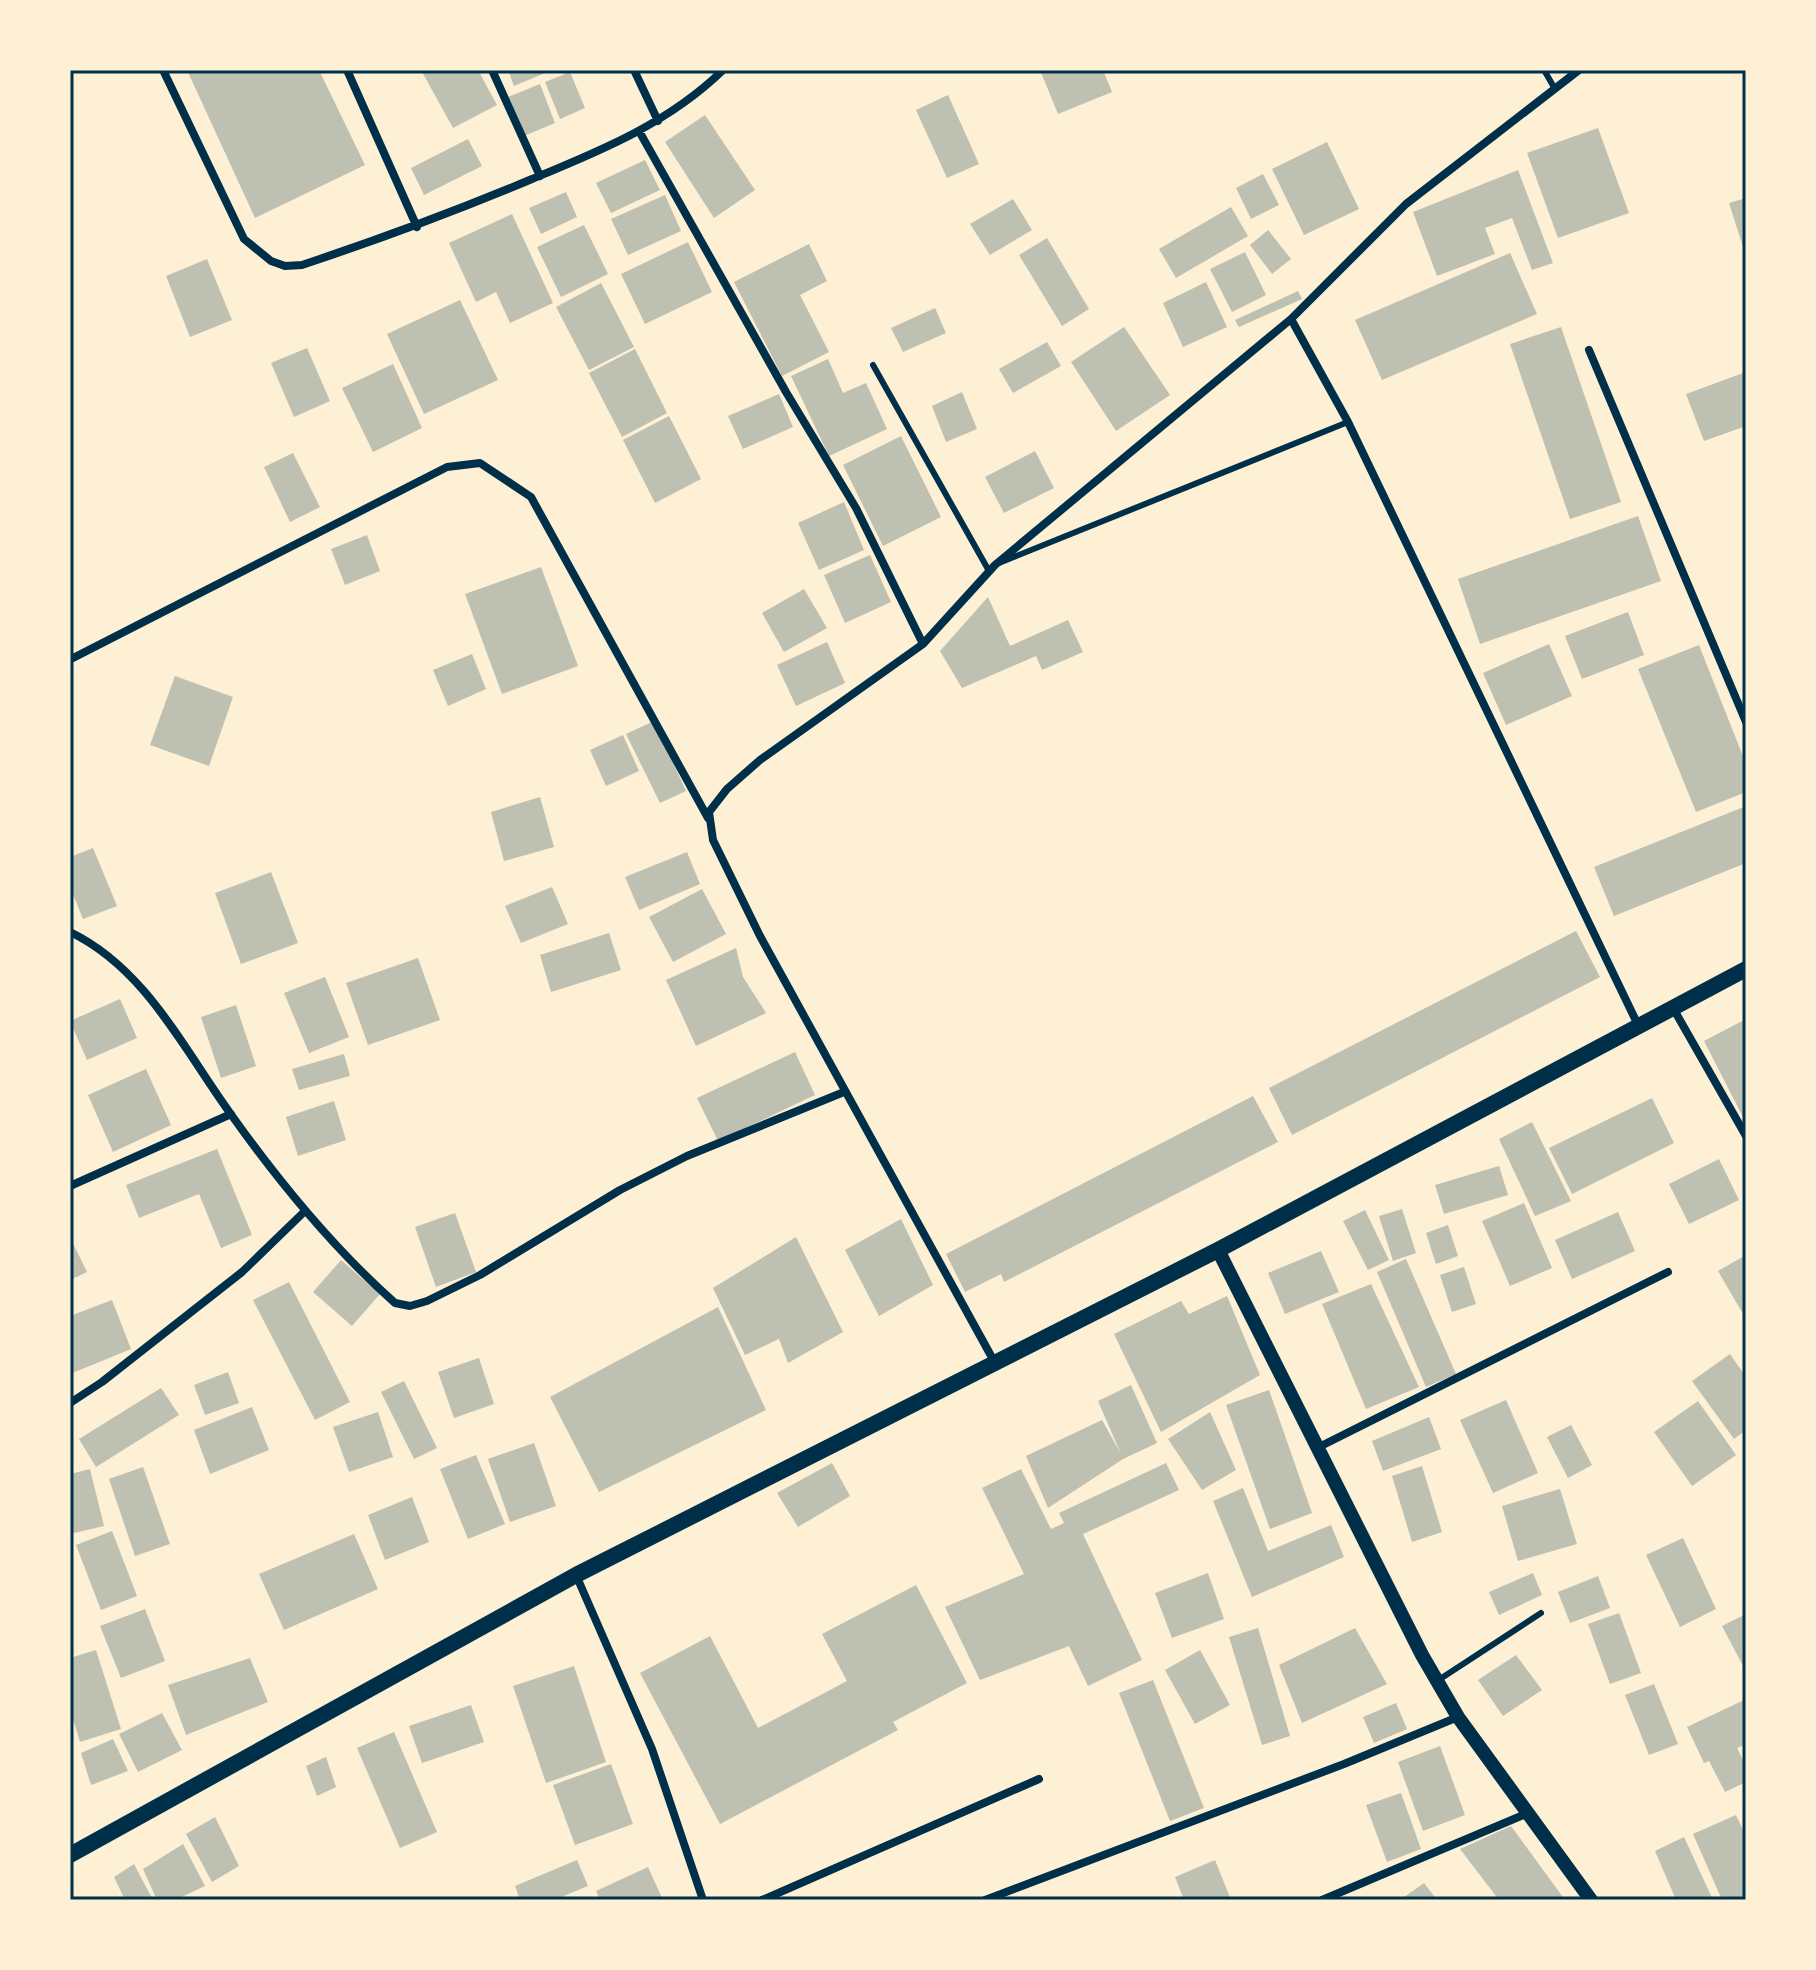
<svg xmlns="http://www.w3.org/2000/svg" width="1816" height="1970" font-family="'Noto Sans',sans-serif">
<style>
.building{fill:#bec0b2}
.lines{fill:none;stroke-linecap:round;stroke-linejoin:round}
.service{stroke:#003049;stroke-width:6}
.minor{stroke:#003049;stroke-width:8}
.tertiary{stroke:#003049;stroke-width:14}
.secondary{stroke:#003049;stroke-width:16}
.neatline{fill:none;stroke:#003049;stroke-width:3}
</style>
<rect width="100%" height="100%" fill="#fdf0d5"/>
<path class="building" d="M187,70h132l46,95 -110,53z
M421,70h57l19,35 -44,23z
M508,70h36l1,3 -31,13z
M1040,70h63l9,22 -54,22z
M570,72l15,36 -25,11 -15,-37z
M540,84l15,39 -31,13 -16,-39z
M948,95l31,69 -32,14 -31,-68z
M705,115l50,75 -41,28 -49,-76z
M1598,128l31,85 -71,25 -31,-85z
M468,139l14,27 -58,29 -13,-27z
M1327,142l32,67 -55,26 -32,-66z
M645,160l15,30 -49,23 -15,-30z
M1518,170l35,93 -21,7 -20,-52 -27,10 10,26 -58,22 -24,-64z
M1263,174l16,31 -28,14 -15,-31z
M566,192l11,25 -36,17 -12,-26z
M665,195l16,36 -53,24 -17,-36z
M1746,198v48l-3,1 -14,-44z
M1013,199l19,31 -42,25 -20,-31z
M1231,207l17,29 -72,42 -17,-29z
M512,214l41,89 -43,20 -14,-31 -20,10 -27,-59z
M584,225l24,49 -47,23 -24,-50z
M1268,230l23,29 -19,15 -22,-29z
M1047,238l42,71 -27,17 -43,-71z
M688,242l24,50 -67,32 -24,-50z
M809,244l18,37 -27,14 29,57 -47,24 -48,-94z
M1245,252l21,43 -34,17 -22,-43z
M1510,253l27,61 -155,66 -27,-60z
M207,259l25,61 -42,17 -24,-61z
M1206,282l21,45 -44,20 -20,-44z
M601,283l33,64 -45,23 -33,-63z
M1298,291l4,8 -63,28 -4,-7z
M460,300l38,80 -74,34 -37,-80z
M935,308l11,25 -43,19 -12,-24z
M1124,327l46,68 -54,36 -45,-69z
M1561,327l60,175 -51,17 -60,-175z
M1047,342l14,24 -48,27 -14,-24z
M307,348l23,53 -36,16 -23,-54z
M635,349l32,64 -45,24 -33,-64z
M828,359l15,34 23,-10 21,46 -58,27 -38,-80z
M393,364l29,64 -49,24 -31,-64z
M1746,372v54l-42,15 -18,-47z
M962,392l15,37 -31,13 -14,-36z
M779,394l14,33 -50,22 -15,-33z
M669,416l32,63 -46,24 -32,-63z
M901,436l40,81 -58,29 -40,-81z
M1035,451l19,37 -50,25 -19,-36z
M293,453l27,54 -30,15 -26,-55z
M844,502l20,48 -45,20 -21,-47z
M1638,516l23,65 -181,63 -22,-65z
M367,535l13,36 -35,14 -14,-36z
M870,555l21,47 -46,21 -21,-48z
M541,567l37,99 -76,28 -37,-100z
M804,589l23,39 -43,24 -22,-39z
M988,597l22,49 58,-26 15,32 -41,18 -6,-14 -74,32 -22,-37z
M1628,612l16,43 -62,24 -17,-43z
M827,642l18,41 -49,23 -19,-41z
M1549,644l23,52 -66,29 -23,-52z
M1699,645l47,119v28l-50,20 -58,-143z
M472,654l14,35 -38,17 -15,-36z
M175,676l58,21 -24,69 -59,-21z
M654,721l32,70 -26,12 -34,-69z
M623,735l16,36 -33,15 -16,-36z
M540,797l14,50 -50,14 -13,-49z
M1746,806v57l-132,53 -20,-49z
M93,848l24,58 -34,13 -13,-32v-30z
M687,852l13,32 -61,26 -14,-33z
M271,872l27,71 -57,21 -26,-71z
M552,887l16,37 -47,19 -16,-37z
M702,889l24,45 -53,28 -24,-45z
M1576,931l24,46 -308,158 -23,-47z
M609,933l12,37 -70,22 -11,-37z
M736,948l7,29 23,36 -70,33 -30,-66z
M418,958l22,62 -72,25 -22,-62z
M325,977l24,60 -40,16 -25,-60z
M120,999l17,39 -50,22 -17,-39z
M236,1005l20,61 -35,12 -20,-61z
M1746,1019v104l-42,-82z
M795,1052l20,43 -97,46 -21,-43z
M344,1054l6,22 -51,14 -7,-21z
M146,1069l25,56 -58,27 -25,-57z
M1253,1096l25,46 -274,140 -3,-8 -36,18 -19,-38z
M1652,1098l22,45 -102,51 -23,-46z
M334,1101l12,39 -48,16 -12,-39z
M1532,1122l39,79 -36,15 -36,-77z
M217,1149l35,86 -31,13 -22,-54 -60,24 -13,-33z
M1719,1159l20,41 -50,24 -20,-40z
M1499,1166l9,29 -64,19 -9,-29z
M1524,1203l28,65 -42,18 -28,-65z
M1402,1209l14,44 -23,8 -14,-45z
M1365,1210l24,50 -21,10 -25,-49z
M1618,1212l17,39 -63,28 -17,-39z
M455,1213l21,59 -40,15 -21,-60z
M901,1219l32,66 -54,31 -34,-66z
M1448,1225l10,31 -22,8 -10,-31z
M70,1237l17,35 -17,8z
M796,1237l47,95 -55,31 -9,-24 -34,16 -32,-67z
M1321,1251l18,41 -54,22 -17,-41z
M1746,1255v64l-28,-48z
M1406,1259l50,115 -30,13 -49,-115z
M341,1260l39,34 -28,32 -39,-34z
M1464,1267l12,37 -24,8 -12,-37z
M289,1282l61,120 -35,18 -62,-120z
M1371,1284l48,103 -53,22 -44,-105z
M1227,1296l33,79 -99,57 -47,-98 67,-33 8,13z
M112,1300l19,49 -61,25v-58z
M718,1307l48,103 -167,82 -49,-95z
M1730,1354l16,23v53l-12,9 -42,-58z
M479,1358l15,46 -40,14 -16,-46z
M228,1372l11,31 -34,12 -11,-30z
M404,1381l33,67 -23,11 -33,-67z
M1131,1385l26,58 -34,16 -75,49 -22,-52 76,-36 19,34 -23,-53z
M161,1388l18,27 -83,52 -17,-28z
M1269,1390l43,123 -42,16 -44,-124z
M1506,1400l32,73 -45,20 -33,-73z
M1698,1401l38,54 -44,31 -38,-54z
M252,1407l17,43 -59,24 -16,-44z
M378,1412l15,45 -44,15 -16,-45z
M1210,1412l26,58 -34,20 -34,-51z
M1429,1417l12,32 -58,22 -11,-30z
M1571,1425l21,40 -24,13 -21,-41z
M534,1443l22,63 -46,16 -22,-63z
M476,1455l29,69 -37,15 -28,-70z
M832,1463l18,33 -52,31 -21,-34z
M1166,1463l13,27 -96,44 59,126 -54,26 -19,-40 -89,34 -35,-73 79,-33 -42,-86 39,-19 30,60 13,-6 -5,-10z
M1422,1466l20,66 -30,10 -20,-66z
M143,1467l27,77 -35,12 -26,-77z
M90,1469l14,57 -34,8v-60z
M1243,1488l25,63 63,-26 13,32 -92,40 -39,-96z
M1560,1489l17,55 -59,17 -16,-55z
M412,1497l17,45 -44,18 -17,-45z
M112,1531l25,65 -36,14 -25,-65z
M354,1534l24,55 -94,41 -25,-56z
M1683,1538l33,71 -36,18 -34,-72z
M1208,1573l16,46 -52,19 -17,-45z
M1533,1573l9,22 -43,20 -10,-23z
M1598,1576l12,32 -40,15 -12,-31z
M916,1585l51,98 -74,39 5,8 -178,94 -80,-151 70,-37 48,92 89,-47 -25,-47z
M145,1609l20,52 -44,17 -21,-52z
M1619,1613l22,60 -31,11 -22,-60z
M1746,1614v51l-3,1 -21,-40z
M1258,1628l32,108 -28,9 -33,-108z
M1355,1628l32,56 -85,39 -23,-58z
M96,1650l25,79 -41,13 -10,-33v-51z
M1200,1650l30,55 -35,19 -30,-54z
M1516,1655l26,35 -39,26 -25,-36z
M250,1658l18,44 -82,33 -18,-50z
M574,1666l32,96 -60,21 -33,-97z
M1153,1680l51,128 -34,13 -51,-128z
M1654,1684l24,60 -29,11 -24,-60z
M1744,1700l2,44 -9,4 9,18v16l-21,10 -16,-31 -5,2 -17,-36z
M1396,1703l11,26 -33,14 -11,-26z
M471,1705l13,37 -62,21 -13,-37z
M162,1713l20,37 -44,22 -19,-38z
M394,1732l43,100 -37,16 -43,-100z
M113,1739l15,32 -37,14 -10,-32z
M1440,1746l25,69 -42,16 -25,-69z
M326,1757l10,30 -19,9 -11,-30z
M611,1764l22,60 -58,21 -22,-60z
M1401,1793l20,56 -34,13 -21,-57z
M1736,1815l10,21v64h-24l-29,-66z
M215,1817l24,49 -27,16 -26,-48z
M1511,1826l54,74h-66l-39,-51z
M1684,1837l29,63h-37l-21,-49z
M183,1844l22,42 -30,14h-18l-14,-31z
M577,1860l11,26 -34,14h-34l-5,-14z
M1215,1860l16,40h-47l-9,-23z
M134,1864l19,36h-28l-11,-23z
M648,1867l15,33h-63l-4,-9z
M1424,1883l13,17h-37z"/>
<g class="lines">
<path class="service" d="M1544,70l11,19
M873,365l116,206
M999,563l349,-141
M1437,1681l104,-68"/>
<path class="minor" d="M163,70l81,169 27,22 14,5 17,-1c78,-26 154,-54 230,-86 68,-28 137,-56 191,-109
M347,70l70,157
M492,70l48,106
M634,70l24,51
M639,131l147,261 70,116 67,136
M1291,319l57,103 290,603
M1589,350l157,372
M73,658l374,-191 33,-4 51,34 177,321
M70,932c75,36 113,116 160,181 49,69 102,134 165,190l15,3 17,-5 53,-26 140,-85 67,-34 157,-64
M1673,1008l73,128
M70,1186l161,-72
M995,1363l-235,-427 -47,-96 -4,-28 18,-23 33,-29 163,-116 72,-79 296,-246 115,-115 173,-134
M70,1403l32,-21 140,-110 63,-61
M1317,1448l351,-176
M576,1575l76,174 51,151
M762,1900l277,-121
M985,1900l359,-136 114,-47
M1322,1900l206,-87"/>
<path class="tertiary" d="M1218,1250l204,405 36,62 133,183"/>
<path class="secondary" d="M70,1855l506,-280 642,-325 528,-281"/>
</g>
<rect width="1816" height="1970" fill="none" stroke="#fdf0d5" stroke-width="144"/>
<rect x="72" y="72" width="1672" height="1826" class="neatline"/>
</svg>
